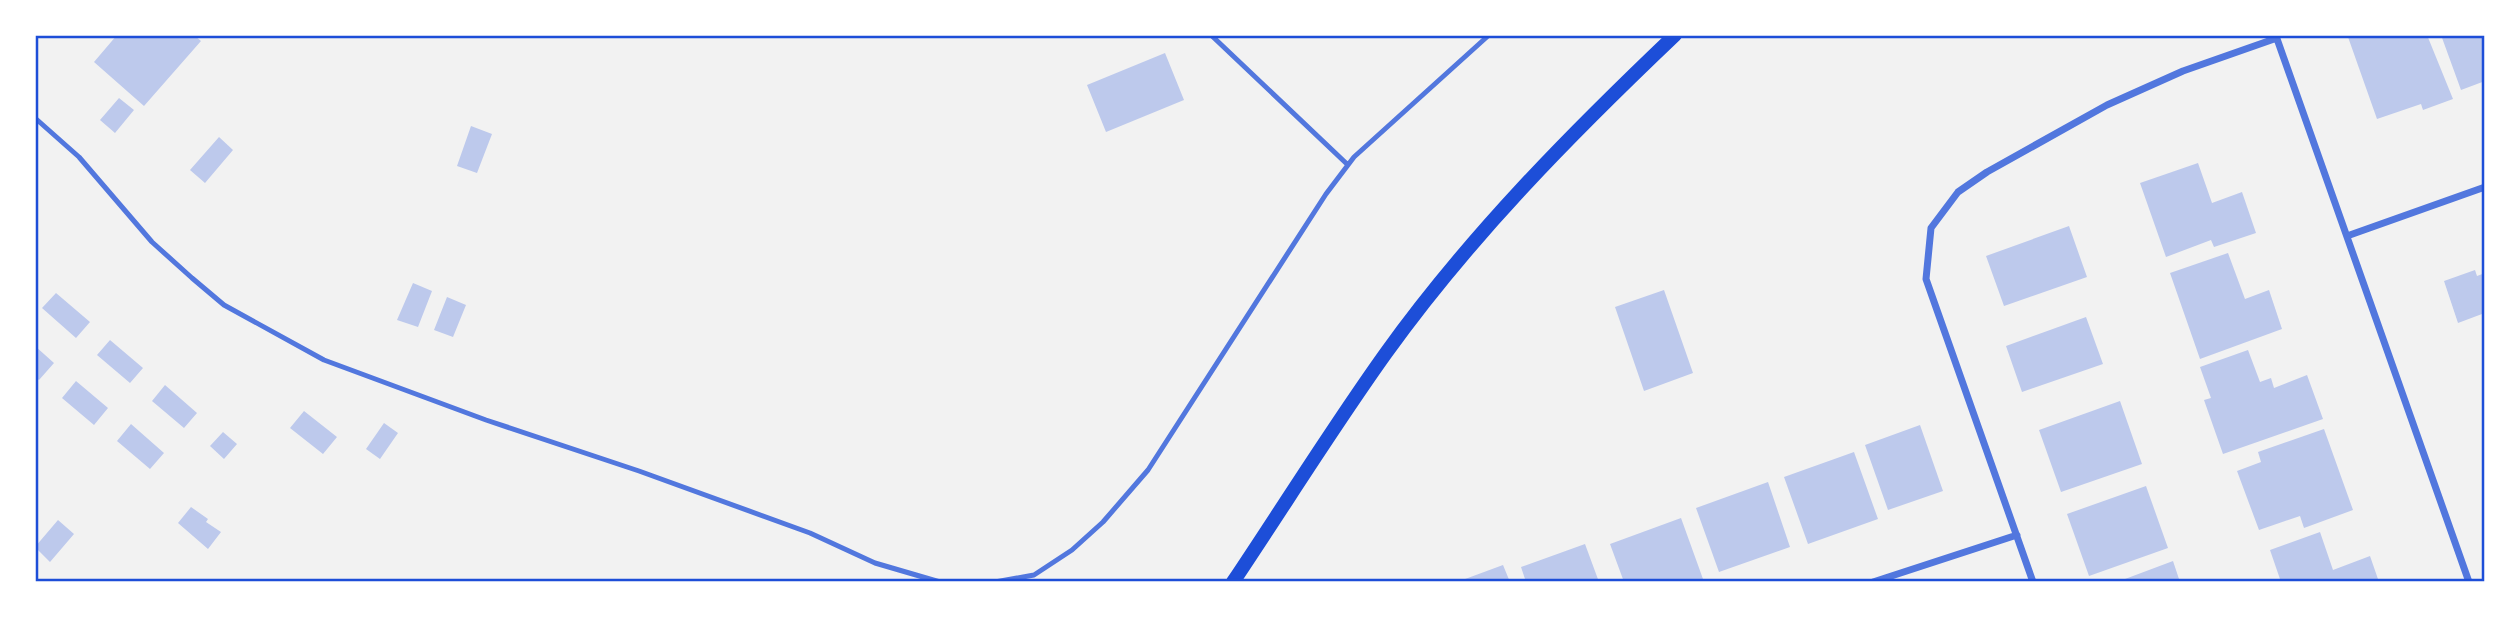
<svg xmlns="http://www.w3.org/2000/svg" width="2520" height="617" font-family="'Exo 2',sans-serif">
<style>
.building{fill:#bdc9ec}
.lines{fill:none;stroke-linecap:round;stroke-linejoin:round}
.service{stroke:#5277de;stroke-width:5}
.minor{stroke:#5277de;stroke-width:7}
.secondary{stroke:#1d4ed8;stroke-width:14}
.neatline{fill:none;stroke:#1d4ed8;stroke-width:2.5}
</style>
<rect width="100%" height="100%" fill="#f2f2f2"/>
<path class="building" d="M117,35h77l7,6 -57,65 -50,-44z
M2354,35h73l26,64 -30,11 -2,-6 -44,15 -29,-82z
M2441,35h44v46l-24,9z
M1165,53l19,47 -78,32 -19,-47z
M119,98l15,12 -19,23 -15,-13z
M471,126l21,8 -15,39 -20,-7z
M219,137l14,13 -28,33 -15,-13z
M2198,163l14,40 30,-11 14,41 -42,14 -3,-7 -45,17 -26,-74z
M2069,226l18,51 -83,29 -18,-50z
M2228,253l17,46 24,-9 13,39 -82,30 -30,-86z
M2475,270l2,6 8,-3v49l-3,-8 -24,9 -14,-42z
M413,283l19,8 -14,36 -21,-7z
M1664,290l29,83 -49,18 -29,-84z
M56,293l34,29 -14,16 -34,-30z
M447,297l19,8 -13,32 -19,-7z
M2086,317l17,47 -81,28 -16,-46z
M110,340l33,28 -13,15 -33,-28z
M35,346l19,17 -15,17 -4,-3z
M2248,350l12,32 11,-4 3,10 33,-13 16,44 -100,35 -19,-54 7,-2 -11,-31z
M76,381l32,27 -14,17 -32,-27z
M165,385l32,28 -13,15 -32,-27z
M2120,401l22,63 -81,28 -22,-62z
M304,411l33,26 -14,17 -33,-26z
M384,423l14,10 -18,26 -14,-10z
M131,424l33,29 -14,16 -33,-28z
M1920,425l23,66 -55,19 -23,-65z
M2324,429l29,81 -49,18 -4,-12 -41,14 -22,-59 24,-9 -3,-10z
M223,432l14,12 -13,15 -14,-13z
M1854,452l24,67 -70,25 -24,-67z
M1768,482l22,65 -71,25 -23,-64z
M2146,486l22,62 -79,28 -22,-62z
M191,507l17,12 -2,3 15,10 -13,17 -30,-26z
M1681,518l22,61 -8,3h-71l-14,-38z
M58,520l16,14 -24,28 -15,-15z
M2320,532l13,38 37,-14 9,26h-98l-11,-32z
M1585,544l14,38h-73l-5,-15z
M2173,561l7,21h-63z
M1503,565l7,17h-53z"/>
<g class="lines">
<path class="service" d="M1211,35l137,130
M35,118l44,39 73,85 40,36 32,27 100,55 162,60 153,51 171,62 65,30 65,19
M995,582l39,-7 38,-25 31,-28 45,-52 178,-276 28,-37 135,-122"/>
<path class="minor" d="M2276,36l193,546
M2347,236l138,-49
M1873,582l144,-47
M2033,582l-107,-303 5,-51 27,-36 29,-20 120,-67 76,-34 94,-33"/>
<path class="secondary" d="M1233,582c51,-76 100,-155 153,-229 84,-117 185,-219 289,-318"/>
</g>
<rect width="2520" height="617" fill="none" stroke="#ffffff" stroke-width="74"/>
<rect x="37" y="37" width="2446" height="543" class="neatline"/>
</svg>
